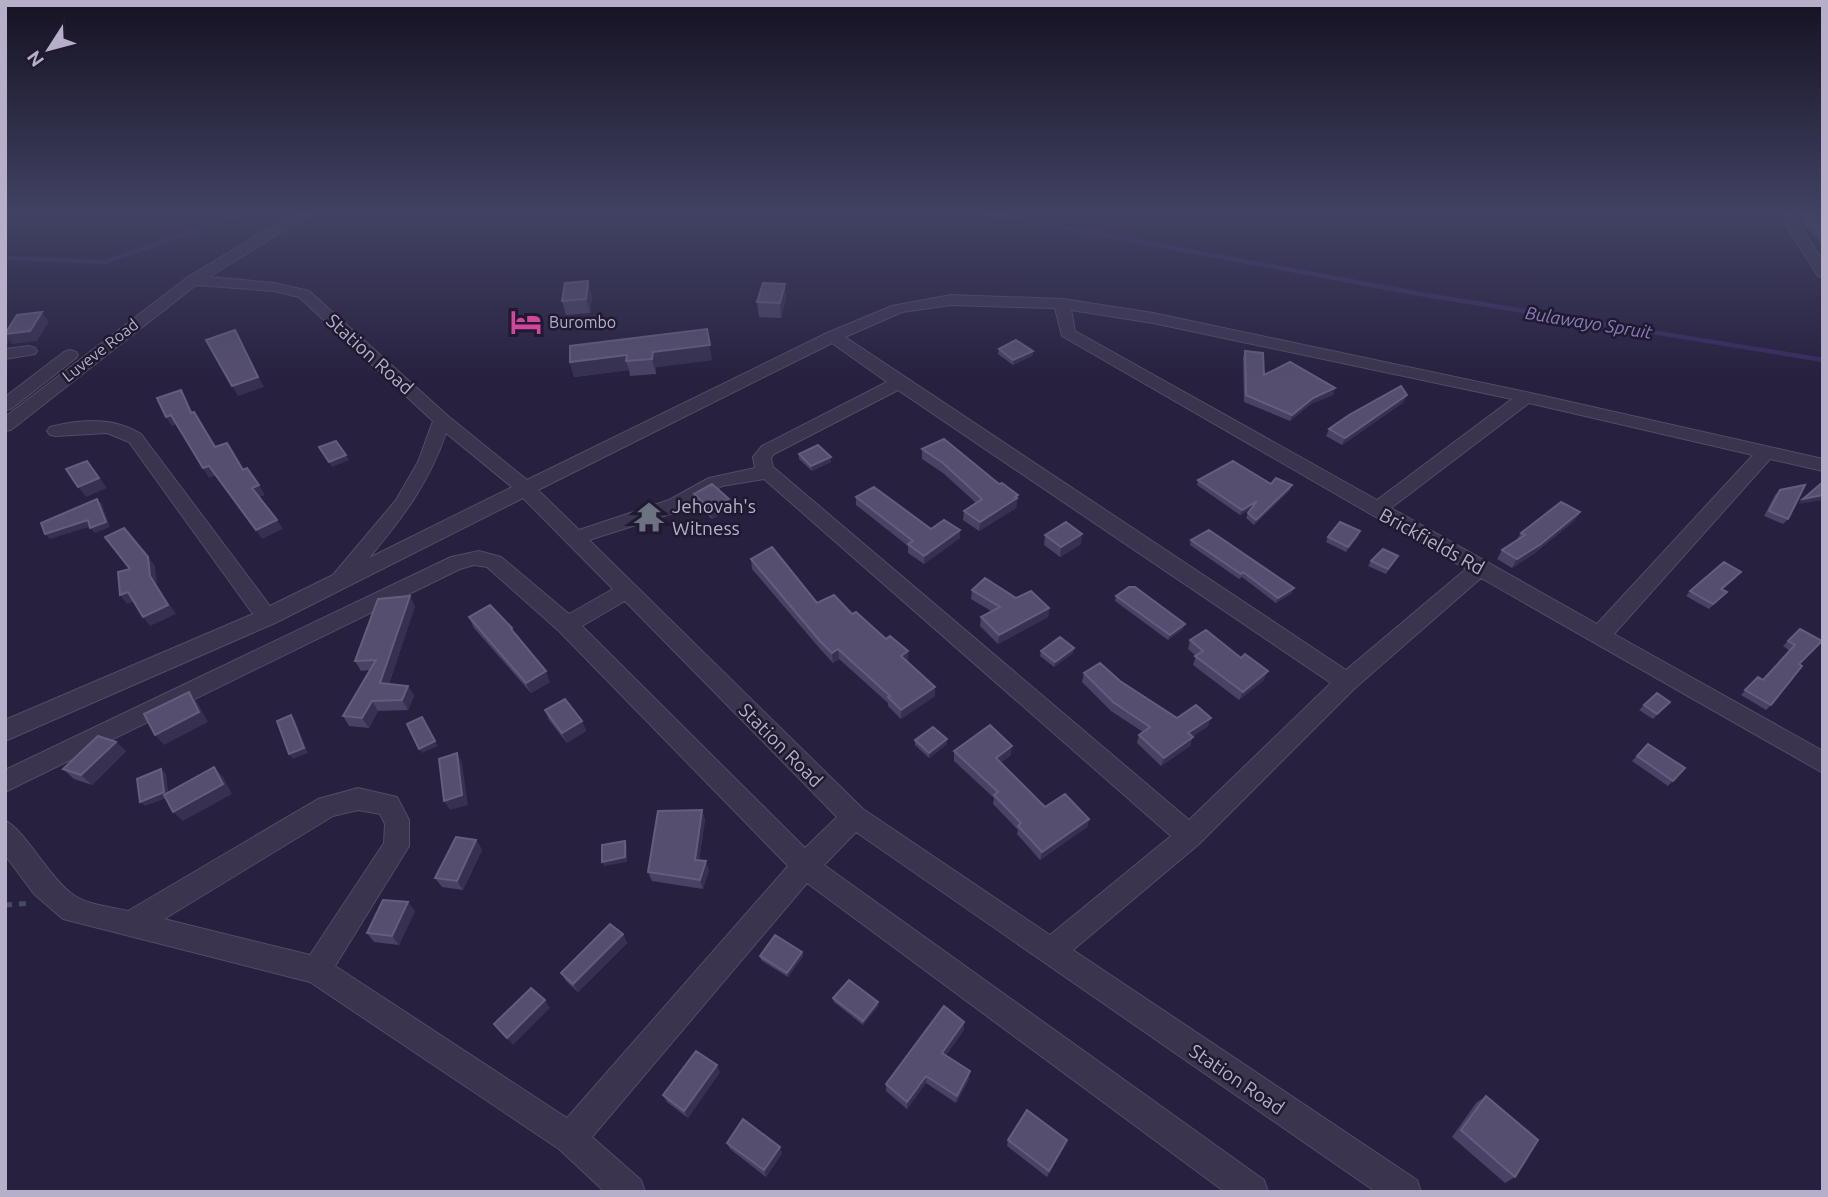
<svg xmlns="http://www.w3.org/2000/svg" width="1828" height="1197" font-family="Ubuntu,sans-serif">
<style>
.lines{fill:none;stroke-linecap:round;stroke-linejoin:round}
.stream{stroke:#382b5e;stroke-width:4.5}
.minor-casing{stroke:#534c65;stroke-width:2}
.path{stroke:#454b60;stroke-width:5;stroke-dasharray:7 7;stroke-linecap:butt}
.minor{fill:#3b344e;fill-rule:evenodd}
.wall{fill:#4a4264}
.shaded-wall{fill:#373050}
.building{fill:#564e6f;stroke:#655d7d;stroke-width:2}
.labels{text-anchor:middle;dominant-baseline:central;stroke-width:5;stroke-linejoin:round;paint-order:stroke}
.far-poi-label{font-size:16px;fill:#b7afc9;stroke:#201932;text-anchor:start}
.far-street-label{font-size:16px;fill:#b7afc9;stroke:#201932}
.far-water-label{font-size:18px;font-style:italic;fill:#8b7cb8;stroke:#201932}
.street-label{font-size:19px;fill:#b7afc9;stroke:#201932}
.poi-label{font-size:19px;fill:#b7afc9;stroke:#201932;text-anchor:start}
</style>
<rect width="100%" height="100%" fill="#27203e"/>
<g class="lines">
<path class="stream" d="M985,213l435,81 403,66
M5,258l100,4 140,-49"/>
<g class="minor-casing">
<path id="minor" d="M295,213h17l-103,64 65,6 35,8 139,125 79,64 300,-147 65,-27 59,-11 112,4 90,14 373,79 297,67v12l-53,-12 -156,175 209,117v22l-342,-195 -126,110 -156,156 -126,106 344,230 4,12h-45l-520,-360 -32,33 440,315 4,12h-43l-418,-309 -215,254 49,43 4,12h-40l-46,-43 -249,-167 -247,-63 -29,-25 -29,-39v-34c18,6 45,59 70,75 14,9 37,11 53,15l190,-112 40,-11 39,9 12,23v26l-74,120 232,152 221,-252 -229,-235 -72,-64 -13,-2 -14,4 -455,223v-22l446,-213 28,-6 22,6 68,57 44,-25 -90,-91 -248,125 -270,118v-21l248,-106 -124,-172 -22,-9 -51,3 -6,-1 -3,-4 3,-4c30,-8 64,-10 91,7l129,172 63,-31 63,-75 22,-38 15,-41 -134,-124 -25,-6 -78,-6 -185,145 -6,1v-14l183,-140zM951,305l104,3 7,28 404,233 -120,101 -501,-333 57,-25zM1071,310l82,13 359,76 -135,101 -302,-169zM832,343l55,39 -125,64 -9,11 2,11 -46,10 -40,22 -90,30 -41,-40zM898,390l433,293 -142,137 -416,-353 -2,-9 3,-4zM1529,403l224,52 -156,169 -206,-116zM446,433l66,54 -143,71c34,-41 60,-75 77,-125zM764,479l407,357 -121,99 -187,-126 -274,-269 94,-30 39,-24zM625,601l212,216 -32,31 -223,-222zM358,810l22,4 5,10 -1,19 -74,112 -146,-36 169,-103z
M1778,213h14l31,48v16l-5,-1z
M29,346l6,2 2,3 -2,3 -30,5v-10z
M70,350l6,2 2,3 -2,3 -65,51 -6,1v-13l59,-45z"/>
</g>
<path class="path" d="M5,905l26,-2"/>
<use href="#minor" class="minor"/>
</g>
<path class="wall" d="M1800,213h23v32l-22,-23z
M592,296l-2,17 -24,2 -4,-14z
M786,298l-5,20 -22,-1 -2,-15z
M570,346l142,14 -56,7v7l-26,2 -1,-6 -55,7 -4,-15z
M999,349l34,2 -1,5 -19,9 -15,-11z
M1245,351l19,24 71,13 -2,7 -22,9 -21,17 -46,-19 -1,-45z
M1404,402l-62,43 -16,-9 3,-7z
M922,449l77,35 19,11 -2,13 -37,23 -16,-11 1,-9 12,-8 -33,-30 -21,-14z
M799,454l32,8 -19,9 -13,-12z
M1198,480l73,4 19,6 -36,35 -8,-7 2,-5 3,-4 -11,6 -43,-30z
M1780,490l8,29 -5,5 -19,-8 11,-21z
M694,494l37,15 -19,10 -16,-14z
M856,497l75,32 29,1v8l-36,26 -16,-11v-7l-52,-41z
M1580,512l-6,9 -39,32 -23,15 -15,-9 5,-9 13,-8 6,-9z
M1360,531l-2,6 -12,15 -20,-10 2,-5z
M1045,535l36,9 -21,13 -16,-12z
M1191,540l101,53 -16,10 -34,-26 -3,2 -49,-34z
M1398,556l-12,18 -18,-8 3,-5z
M751,559l66,44 35,11 34,25 22,12v9l-1,1 28,35 -34,23 -13,-13v-3l-49,-44 -6,4 -12,-13 -69,-81z
M1737,577l-15,13 5,2 -18,17 -23,-13 4,-5z
M972,590l44,8 33,10 -1,9 -50,27 -18,-18 1,-9 10,-6 -20,-12z
M1116,596l67,33 -15,11 -53,-39z
M415,606l-26,78 19,2 6,10 -6,14 -30,1 -9,17 -20,-2 -6,-10 26,-46 -8,1 -6,-10z
M469,617l47,18 34,47 -19,11 -57,-65z
M1800,629l-1,35 -28,41 -5,5 -25,-15 17,-18 5,3 27,-29 -7,-5z
M1190,640l74,40 -25,20 -46,-35 3,-9 -8,-7z
M1074,648l-1,5 -19,14 -14,-11 1,-5z
M1084,673l93,45 31,8 -16,11 -2,9 -29,20 -24,-23 2,-8 4,-3 -32,-21 -29,-29z
M1670,702l-17,17 -14,-9 5,-5z
M545,710l37,11 4,10 -19,12 -18,-23z
M915,740l32,4 -18,14 -14,-13z
M116,742l10,9 -34,34 -18,-6 -11,-10z
M1648,744l37,24 -17,18 -36,-25z
M954,751l57,4 -11,8 45,44 44,12 -2,8 -47,33 -23,-26 1,-4 -25,-26 1,-6 -40,-37z
M702,810l3,10 -6,40 10,10 -6,19 -51,-8 -4,-9z
M476,840l6,10 -19,40 -21,-3 -7,-9z
M415,911l-16,34 -25,-3 -7,-9z
M623,934l4,9 -49,49 -12,-11 -5,-8z
M802,952l1,4 -15,21 -27,-17 -1,-4z
M833,998l45,4v4l-15,19 -29,-23z
M964,1022v8l-18,25 23,24 -13,24 -30,-20 -19,26 -21,-18v-7z
M720,1072l-32,46 -21,-16 -4,-7z
M1486,1096l29,81 -10,6 -53,-46 24,-34z
M1008,1140l56,7 -17,30 -40,-31z
M727,1143l55,10 -16,24 -36,-28z"/>
<path class="shaded-wall" d="M588,281l4,15 -2,17 -4,-14z
M785,284l1,14 -5,20 -1,-15z
M42,312l7,10 -12,19 -25,3 -3,-5 -2,7 -2,1v-15l1,1z
M707,329l5,31 -56,7v7l-4,-15 1,-7z
M240,340l24,47 -26,9 -6,-10z
M1033,351l-1,5 -19,9v-5z
M627,355l-1,6 3,9 -55,7 -4,-15z
M1335,388l-2,7 -22,9 -21,17 2,-6 21,-17z
M181,390l6,10 10,23 -6,-10z
M1407,395l-3,7 -62,43 3,-7z
M171,415l6,9 -5,2 -6,-9z
M346,455l3,5 -17,7 -3,-5z
M831,457v5l-19,9 -1,-5z
M87,461l20,27 -21,9 -8,-10z
M209,466l7,9 -7,3 -6,-10z
M259,485l6,10 -6,2 -7,-9z
M1292,485l-2,5 -36,35 2,-5z
M1018,495l-2,13 -37,23 1,-9z
M1823,495v5l-25,4 5,-5z
M97,499l5,5 8,23 -15,6 -5,-5z
M729,499l2,10 -19,10 -2,-10z
M1257,501l-1,5 -16,9 2,-5z
M1580,512l-6,9 -39,32 -23,15 5,-9z
M88,520l4,6 -42,13 -5,-5z
M277,520l6,9 -21,10 -6,-9z
M960,530v8l-36,26v-8z
M1360,531l-2,6 -12,15 2,-5z
M1082,534l-1,10 -21,13 1,-10z
M148,557l7,9 2,19 19,29 -26,12 -7,-9z
M1294,588l-2,5 -16,10 2,-5z
M128,592l7,9 -8,3 -7,-9z
M410,596l5,10 -29,86 -6,-9z
M1049,608l-1,9 -50,27 1,-9z
M1185,624l-2,5 -15,11 2,-5z
M1074,648l-1,5 -19,14 1,-5z
M838,649l1,10 -6,4 -1,-10z
M908,651v9l-7,5v-9z
M546,671l4,11 -19,11 -5,-10z
M1268,671l-4,9 -25,20 4,-8z
M408,686l6,10 -6,14 -6,-10z
M935,687v9l-34,23v-9z
M189,692l8,10 11,20 -44,23 -9,-10z
M372,701l6,10 -9,17 -7,-10z
M291,715l4,5 13,33 -15,6 -4,-5z
M1211,718l-3,8 -23,16 3,-9z
M582,721l4,10 -19,12 -5,-10z
M425,722l13,24 -16,7 -3,-4z
M1193,737l-3,9 -29,20 3,-8z
M947,739v5l-18,14v-5z
M116,742l10,9 -34,34 -11,-10z
M1012,746l-1,9 -16,12 1,-9z
M457,753l5,10 6,42 -18,5 -6,-9z
M214,767l9,10 9,17 -49,27 -10,-9z
M161,769l5,5 3,23 -24,9 -5,-4z
M702,810l3,10 -7,49 -3,-9z
M1089,819l-2,8 -47,33 2,-8z
M476,840l6,10 -19,40 -6,-9z
M625,841l2,4v17l-23,4 -2,-4z
M706,861l3,9 -6,19 -3,-9z
M408,902l7,9 -16,34 -7,-9z
M623,934l4,9 -49,49 -5,-8z
M802,952l1,4 -15,21 -1,-4z
M545,1000l5,8 -37,37 -6,-7z
M878,1002v4l-15,19v-4z
M964,1022v8l-22,30v-7z
M717,1065l3,7 -32,46 -4,-7z
M970,1071l-1,8 -13,24 1,-7z
M926,1076v7l-19,26v-7z
M1067,1140l-3,7 -17,30 2,-6z
M780,1147l2,6 -16,24 -2,-7z"/>
<path class="building" d="M1803,213h20v24l-19,-20z
M588,281l-2,18 -24,2 3,-18z
M763,283l22,1 -5,19 -23,-1z
M42,312l-12,19 -25,3 12,-19z
M707,329l3,16 -57,7 -1,7 -26,2 1,-6 -57,7v-16z
M235,330l23,47 -26,9 -26,-46z
M1016,340l17,11 -20,9 -14,-11z
M1245,351l18,2 1,22 26,-13 45,26 -22,10 -21,17 -46,-20z
M1401,386l6,9 -62,43 -16,-9 20,-14z
M181,390l10,23 3,-1 21,35 12,-4 16,27 4,-2 12,17 -7,3 25,32 -21,10 -47,-64 -6,2 -32,-53 -5,2 -9,-19z
M944,439l55,45 3,-1 16,12 -3,2 2,1 -37,24 -16,-11 18,-12 -39,-36 -21,-14z
M336,441l10,14 -17,7 -10,-15z
M818,445l13,12 -20,9 -12,-12z
M87,461l12,17 -21,9 -12,-18z
M1233,461l38,23 5,-6 16,7 -36,35 -8,-7 9,-12 -15,9 -44,-30z
M1823,482v13l-20,4z
M712,484l17,15 -19,10 -16,-15z
M1805,485l-17,34 -19,-8 11,-21z
M874,487l57,42 13,-9 16,10 -36,26 -16,-12 5,-3 -57,-44z
M97,499l9,23 -16,6 -2,-8 -43,14 -4,-11z
M1561,502l19,10 -39,32 -24,15 -15,-9 23,-15 -4,-2z
M1066,522l16,12 -21,13 -16,-12z
M1340,522l20,9 -12,16 -20,-10z
M124,528l24,29 2,19 18,29 -25,12 -15,-25 -8,3 -2,-23 12,-3 -25,-32z
M1209,530l85,58 -16,10 -35,-26 -2,2 -50,-34z
M772,547l45,56 17,-8 18,19 4,-2 30,27 4,-3 18,15 -7,5 34,31 -34,23 -13,-13 2,-1 -52,-47 -6,4 -12,-12 -69,-82z
M1383,549l15,7 -10,13 -17,-8z
M1724,562l17,10 -20,17 6,3 -14,12 -23,-13z
M985,578l31,20 15,-7 18,17 -50,27 -18,-18 19,-10 -28,-17z
M1129,587h6l50,37 -15,11 -54,-39z
M410,596l-30,87 28,3 -6,14 -30,1 -10,17 -19,-2 33,-56 -21,1 23,-62z
M490,605l22,23 -1,1 35,42 -20,12 -57,-66z
M1800,629l22,12 -23,23 3,2 -31,39 -26,-15 13,-13 5,3 32,-35 -7,-4z
M1206,630l35,28 4,-4 23,17 -25,21 -48,-36 8,-5 -13,-11z
M1060,637l14,11 -19,14 -14,-11z
M1100,663l20,18 57,37 19,-13 15,13 -23,15 5,4 -29,21 -25,-23 11,-8 -37,-25 -29,-29z
M189,692l10,20 -44,23 -11,-21z
M1657,693l13,9 -13,12 -13,-9z
M565,699l17,22 -20,12 -17,-23z
M291,715l13,33 -15,6 -12,-33z
M422,717l13,24 -16,8 -12,-25z
M990,725l22,21 -16,12 49,49 20,-13 24,25 -47,33 -24,-26 3,-3 -27,-28 4,-3 -44,-41z
M933,727l14,12 -18,14 -14,-13z
M98,736l18,6 -35,33 -18,-6z
M1648,744l37,24 -12,13 -36,-25z
M457,753l5,42 -18,6 -5,-42z
M214,767l9,17 -50,28 -9,-17z
M161,769l3,23 -24,10 -3,-23z
M702,810l-7,50 11,1 -6,19 -52,-8 10,-61z
M456,837l20,3 -19,41 -22,-3z
M625,841v16l-23,5v-17z
M383,900l25,2 -16,34 -25,-3z
M610,924l13,10 -50,50 -12,-11z
M775,935l27,17 -15,21 -27,-17z
M849,980l29,22 -15,19 -30,-23z
M531,988l14,12 -38,38 -13,-14z
M944,1006l20,16 -22,31 28,18 -13,25 -31,-20 -19,26 -21,-18z
M696,1051l21,14 -33,46 -21,-16z
M1486,1096l52,44 -23,37 -54,-47z
M1027,1110l40,30 -18,31 -41,-31z
M743,1119l37,28 -16,23 -37,-27z"/>
<linearGradient id="sky" x2="0" y2="1"><stop stop-color="#151222"/><stop offset="0.56" stop-color="#414263"/><stop offset="1" stop-color="#414263" stop-opacity="0"/></linearGradient>
<rect width="1828" height="381" fill="url(#sky)"/>
<defs>
<g id="hotel-bare" transform="scale(2.415)"><path d="M-6-4.5h1.5V1H6V5H4.5V3h-9V5H-6ZM-4 0a1.8 1.8 0 1 1 3.6 0ZM.5 0V-2.5h3Q6-2.5 6 0Z" fill="#d1479c" stroke="#201932" stroke-width="2.5" paint-order="stroke"/></g>
<g id="temple-bare" transform="scale(2.415)"><path d="M0-6L5-2H3V0L6.5 2.5H4V6H1.5V3h-3V6H-4V2.5H-6.5L-3 0V-2H-5Z" fill="#6b7280" stroke="#201932" stroke-width="2.5" paint-order="stroke"/></g>
</defs>
<g fill-rule="evenodd">
<use href="#hotel-bare" x="526" y="322"/>
<use href="#temple-bare" x="649" y="517"/>
</g>
<g class="labels">
<g class="far-poi-label">
<text x="549" y="322">Burombo</text>
</g>
<g class="far-street-label">
<text transform="translate(100 350) rotate(-38)">Luveve Road</text>
</g>
<g class="far-water-label">
<text transform="translate(1589 322) rotate(9)">Bulawayo Spruit</text>
</g>
<g class="street-label">
<text transform="translate(370 354) rotate(42)">Station Road</text>
<text transform="translate(1432 541) rotate(29)">Brickfields Rd</text>
<text transform="translate(781 745) rotate(45)">Station Road</text>
<text transform="translate(1237 1079) rotate(34)">Station Road</text>
</g>
<g class="poi-label">
<text x="672" y="506">Jehovah's<tspan x="672" dy="22">Witness</tspan></text>
</g>
</g>
<rect width="1828" height="1197" fill="none" stroke="#b7afc9" stroke-width="14"/>
<g transform="translate(49 49) rotate(234)" stroke="#201932" stroke-width="5" paint-order="stroke">
<path d="M0-5L12 26L0 18L-12 26Z" fill="#b7afc9"/>
<text y="-10" font-size="19" font-weight="bold" text-anchor="middle" fill="#b7afc9">N</text>
</g>
</svg>
